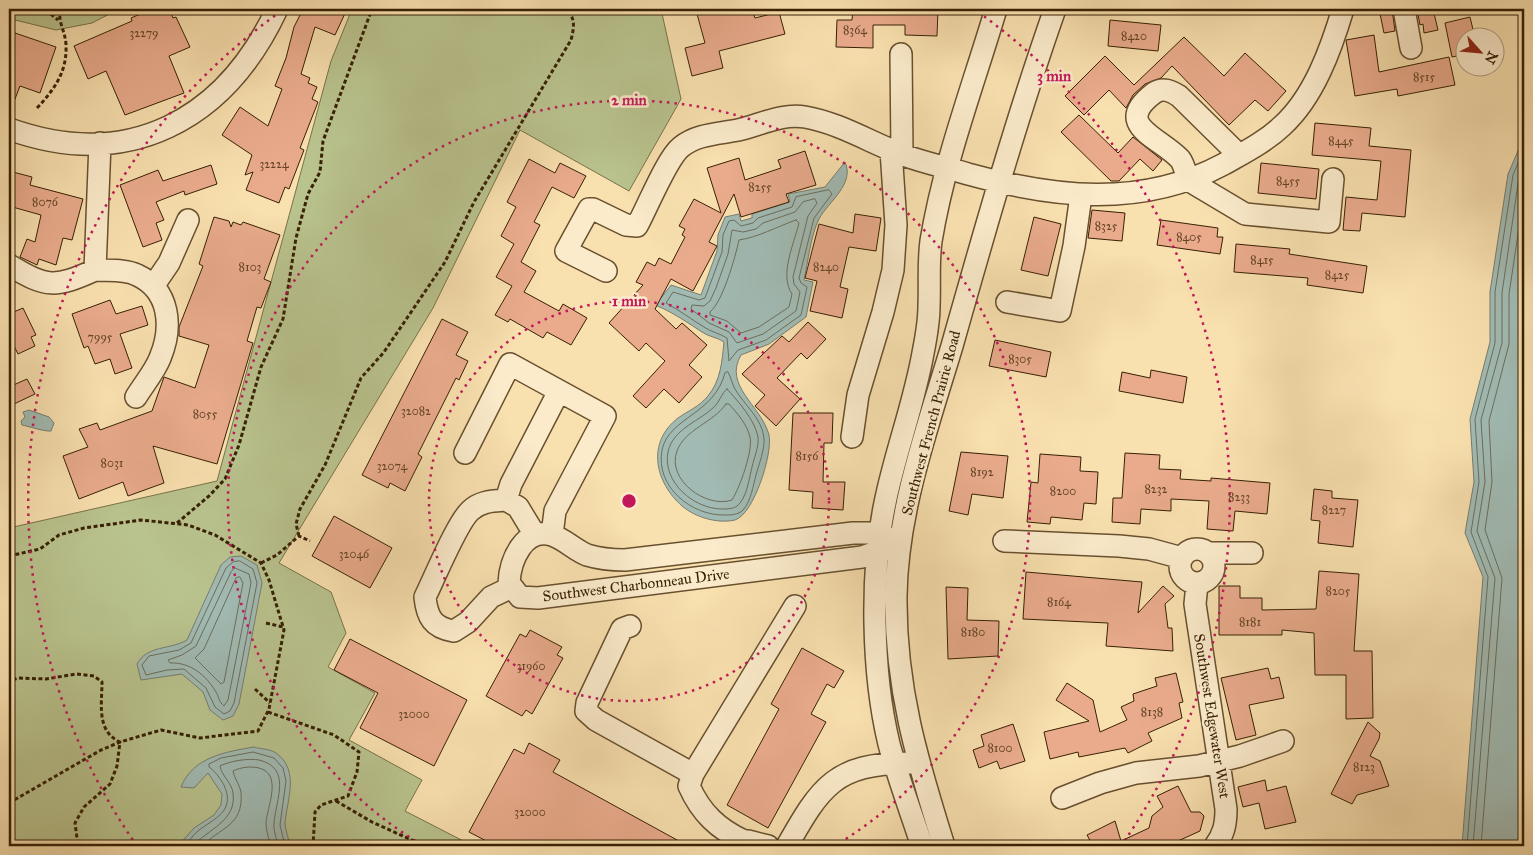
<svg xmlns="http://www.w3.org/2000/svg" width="1533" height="855" font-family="'IM FELL Great Primer',serif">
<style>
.green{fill:#b9c38e;stroke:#787249}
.water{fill:#a1bbb4;stroke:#777d6e}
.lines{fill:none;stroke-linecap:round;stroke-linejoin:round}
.shore{stroke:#6c6e5c;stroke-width:1}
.building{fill:#e9ab8c;stroke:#372004}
.minor-casing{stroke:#68502f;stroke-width:24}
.path{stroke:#372004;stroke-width:3;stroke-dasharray:4 2.5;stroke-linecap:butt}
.minor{stroke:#fbebcb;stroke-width:21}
.ring{fill:none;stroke:#c2185b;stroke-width:2.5;stroke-dasharray:2.5 5}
.labels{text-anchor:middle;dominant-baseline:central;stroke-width:5;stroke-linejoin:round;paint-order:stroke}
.number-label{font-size:12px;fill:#644326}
.street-label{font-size:15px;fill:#372004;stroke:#fbebcb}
.centre{fill:#c2185b;stroke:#fbebcb;stroke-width:2.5}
.ring-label{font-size:15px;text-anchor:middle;font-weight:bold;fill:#c2185b;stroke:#fbebcb;stroke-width:5;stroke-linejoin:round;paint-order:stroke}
</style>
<rect width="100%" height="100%" fill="#f9e0af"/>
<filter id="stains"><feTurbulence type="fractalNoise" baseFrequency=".004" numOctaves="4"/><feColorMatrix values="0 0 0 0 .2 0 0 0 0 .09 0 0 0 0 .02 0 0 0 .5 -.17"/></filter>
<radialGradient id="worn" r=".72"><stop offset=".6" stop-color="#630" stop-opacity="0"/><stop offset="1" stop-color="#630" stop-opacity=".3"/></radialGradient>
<path class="green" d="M9,9h110l-27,14 -36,7 -45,-11 -2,-2z
M352,9h309l20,90 -52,92 -109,-61 -87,178 -154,255 52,29 15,41 -18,34 47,26 -26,47 73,40 -17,31 68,35h-464v-318l208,-47 114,-420z"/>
<path class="water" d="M1524,137v709h-62l21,-269 -18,-44 9,-51 -4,-63 20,-77v-50l18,-118z
M845,162c10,22 -16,39 -26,57 -8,15 -11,43 -15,61l9,2 -7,35 -37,27 -28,11c-18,31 20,50 28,80 4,18 -15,79 -34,85 -18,4 -40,-3 -53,-14 -27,-24 -36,-63 -4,-88 10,-7 22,-12 30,-22 13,-16 14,-35 16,-54 -7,-5 -15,-5 -22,-10 -23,-15 -38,-26 -66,-33v-7l8,-4 17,10 10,-13 30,10 16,-44 1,-16 7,-18 14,-3 2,7 11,-3v-4l38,-12 -2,-8 37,-7z
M29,410l20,7 5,6 -3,8c-5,1 -24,-5 -29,-6l-1,-4 4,-4 -2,-5z
M241,556l16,9 5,18 -23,121 -6,12 -10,4 -13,-10 -7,-18 -21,-18 -41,6 -4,-16c10,-19 33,-14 50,-24l34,-75 9,-8z
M254,747c6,2 17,2 22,6 24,17 11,47 9,70 0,7 4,16 5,23h-112l16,-18 20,-13 7,-10 1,-11 -14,-21 -14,15 -13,-1c12,-30 44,-35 73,-40z"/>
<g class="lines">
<path class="shore" d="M829,190l3,4 -18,24 -15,60 2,5 6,4 -6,28 -35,25 -28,10 -9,11 -2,-23c-8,-5 -16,-6 -23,-11 -13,-8 -25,-17 -38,-24l7,-11 26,8 6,-2 17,-46 1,-17 6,-14 5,-1 7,6 12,-3 5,-5 34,-11 4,-10z
M815,199l2,4 -9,13 -15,61 1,7 6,8 -4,19 -33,23 -26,9 -8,-11 -20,-9 -18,-14 1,-4 12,1 6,-5 6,-13 12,-34 4,-24 11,2 13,-3 7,-6 32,-11 8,-10z
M796,220l3,3c-5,21 -20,52 -7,71l-3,13 -30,20 -18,6 -14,-12 -17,-6v-3c13,-11 25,-54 29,-72 20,-3 37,-13 57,-20z
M728,372c3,5 4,12 7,17 9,16 27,29 29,49 1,11 -5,26 -8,37 -3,11 -5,26 -13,35 -5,5 -12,5 -18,5 -33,1 -70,-28 -63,-65 7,-33 52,-35 63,-77z
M727,389c11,12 28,31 31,48 1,10 -4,21 -6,30 -3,12 -5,31 -15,39 -4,3 -10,3 -15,3 -28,0 -60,-27 -54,-57 5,-24 33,-31 48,-47 4,-5 6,-12 11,-16z
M726,404h3c8,9 18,20 21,33 3,14 -10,50 -18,63 -25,9 -66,-20 -55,-49 8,-22 36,-28 49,-47z
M240,561l13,8 4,14 -23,120 -4,8 -6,3 -9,-7 -9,-19 -22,-19 -17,1 -21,5 -4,-10 7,-9 30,-6 12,-7 35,-75 7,-6z
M235,568l14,6 2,9 -23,117 -4,6c-5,-4 -5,-9 -8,-14 -10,-17 -26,-30 -46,-29l-2,-3 14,-5 14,-9 35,-74z
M240,577l3,6 -19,99 -3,2 -26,-26 9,-9 32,-71z
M185,846c4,-5 8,-11 13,-15 16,-13 38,-19 26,-46 -4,-7 -9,-14 -15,-18v-3l12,-6 32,-6 21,6 9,10 3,13 -6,44 5,21
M193,846c15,-17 44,-25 40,-53 -1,-10 -12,-18 -13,-27 10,-5 28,-8 39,-6 33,8 17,39 15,63 -1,7 3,16 4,23
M203,846c16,-19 41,-19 38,-54 -1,-7 -7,-14 -8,-21 8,-4 18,-5 26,-3 24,6 8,39 7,55 0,8 3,16 5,23
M1467,846l21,-269 -17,-45 8,-50 -4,-63 20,-76v-51l18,-117 11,-26
M1473,846l22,-268 -18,-47 8,-49 -4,-62 21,-77v-50l17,-116 5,-12
M1481,846l21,-268 -17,-48 7,-48 -3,-61 20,-77v-50l15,-100"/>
</g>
<path class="building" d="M152,9h17l4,9 3,-1 14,30 -21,9 15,37 -59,22 -19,-44 -18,8 -14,-33 58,-25 -1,-3z
M303,9h44l-12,26 -20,-8 -14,47 9,4 -2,5 9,4 -5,12 6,3 -18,46 4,2 -15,39 -4,-2 -6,16 -33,-13 7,-18 -8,3 7,-20 -30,-20 18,-28 28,19 14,-37 -7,-3 11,-28 8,-31z
M719,9h3l2,5 28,-5 3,9 24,-6 6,22 -66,17 4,17 -31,8 -7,-28 20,-5 -8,-29z
M853,9h85l-1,27 -32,-1v-10h-32v23l-37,-1 1,-27h15z
M1379,9h13l3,22 -11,2z
M1417,9h16l5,21 -14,3 -1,-9 -3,1z
M1470,17l5,21h-9v16l-14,3 -7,-34z
M1110,20l51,5 -3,26 -50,-5z
M15,33l41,14 -16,46 -20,-7 -10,26 -1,-73 4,1z
M1374,35l5,37 70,-15 6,28 -57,11 -1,-7 -42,7 -9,-56z
M1184,37l40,39 21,-23 41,38 -18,20 -13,-11 -26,25 -57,-59 -11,12 -16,6 -12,11 -7,13 -17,-18 -25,25 -19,-19 40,-40 29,29z
M1079,115l39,38 15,-16 29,23 -9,11 -13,-12 -21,22h-8l-50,-49z
M1315,123l56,5 -2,18 42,4 -6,67 -43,-4 -2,18 -17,-1 3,-33 31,3 4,-39 -69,-6z
M805,151l11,34 -30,9 3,8 -48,15 -7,-23 -25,48 8,4 -24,45 -22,-12 -16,30 21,20 6,-6 25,22 -18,20 13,12 -23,26 -15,-14 -18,19 -13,-12 32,-35 -19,-18 -7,8 -30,-28 34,-38 -7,-3 11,-20 8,4 4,-8 12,6 14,-27 -3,-2 3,-6 -6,-3 15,-27 27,14 -14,-45 32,-10 6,22 36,-12 -3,-8z
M529,159l26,14 5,-10 26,13 -12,22 -22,-11 -18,35 6,3 -19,37 15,9 -12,21 35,19 4,-7 24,14 -16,27 -24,-13 -4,6 -33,-19 -2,3 -13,-7 17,-29 -16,-9 18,-33 -13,-8 15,-29 -9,-5z
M1261,163l58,6 -3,30 -58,-6z
M211,165l6,19 -32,11 -1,-4 -28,11 8,18 -8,3 6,17 -19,7 -23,-62 38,-15 5,11z
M9,171l23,6 -2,8 53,14 -11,41 -9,-2 -7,27 -17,-6 -2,6 -17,-8 7,-18 8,3 6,-27 -32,-9z
M1092,210l33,3 -3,28 -34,-3z
M855,214l26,4 -5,33 -27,-4 -9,40 8,2 -6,29 -32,-7 7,-30 -12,-3 14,-54 34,9z
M214,217l15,4 2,6 2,-5 8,3 2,-3 37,13 -16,44 7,3 -10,26 -4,-1 -10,34 6,2 -36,121 -64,-18 11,37 -36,13 -5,-14 -44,17 -16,-43 25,-9 -9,-18 18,-6 3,7 52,-19 12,-34 31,11 14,-43 -30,-9v-9l24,-61 -4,-2z
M1034,217l27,7 -13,52 -27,-6z
M1161,220l57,8 -1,9h6l-3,17 -63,-9z
M1236,244l54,5 -1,5 78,12 -4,27 -56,-8 1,-7 -74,-6z
M110,300l6,14 26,-8 6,19 -28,9 12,34 -17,6 -5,-15 -15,5 -7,-18 -4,2 -12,-34z
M23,308l13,27 -5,2 4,9 -17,8 -5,-10 -4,2v-32z
M442,319l26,13 -12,23 12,6 -9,19 -3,-2 -38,76 4,3 -17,34 -15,-8 -2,5 -26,-13z
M808,322l18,17 -19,20 -6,-6 -24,25 23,21 -24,27 -21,-20 10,-11 -23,-21 40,-38 7,6z
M995,340l56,12 -5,25 -57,-11z
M1151,370l36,7 -4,26 -64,-12 3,-19 28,6z
M27,379l8,15 -21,10 -5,-17z
M793,413h40l-1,30h-8l-1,39h22l-2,28 -31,-2 1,-16 -24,-2z
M961,452l47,4 -5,42 -31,-4 -4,21 -19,-4z
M1125,453l35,2 -1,14 22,1 -1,9 31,2v-3l59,5 -3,31 -32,-3 -2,20 -26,-2 2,-28 -38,-2v12l-30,-2 -1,15 -28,-2 1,-24h9z
M1040,454l41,3 -1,14 18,1 -2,32 -12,-1 -2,17 -31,-3 -1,7 -23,-2 4,-40 7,1z
M1314,489l18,2v7l26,2 -5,47 -35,-4 2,-22 -9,-1z
M334,516l58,32 -22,40 -58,-32z
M1319,571l40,3 -5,77h18l1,67 -27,1v-44h-31l-1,-42 -32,-3v5h-63v-49h21v12h22v12l54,-1z
M1026,572l116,10 -4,31 25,-27 11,10 -9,8 3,24h4l1,23 -67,-5 2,-23 -85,-4z
M946,587l22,1 -1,32 32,1 -1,35 -50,3z
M530,630l32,17 -5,8 6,3 -31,56 -6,-4 -4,6 -36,-20 34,-62 6,3z
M350,639l117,61 -33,66 -74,-38 18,-35 -44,-23z
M802,648l42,23 -10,17 -7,-4 -16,30 15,8 -58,106 -41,-23 52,-96 -8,-5z
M1268,668l3,11 8,-2 5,21 -35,7 7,30 -20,5 -15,-62z
M1176,673l7,29 -4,1 3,15 -34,15 4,8 -24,12 -3,-5 -46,9 -1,-5 -28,7 -6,-27 45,-11 -33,-21 11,-17 26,17 7,32 27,-12 -6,-13 13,-6 -1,-7 24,-8 -2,-8z
M1368,722l12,11 -1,6 -9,17 10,5 9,25 -32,9 -5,9 -21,-10z
M1013,724l12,37 -25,8 -3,-8 -18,7 -6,-18 11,-4 -3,-11z
M529,743l31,17 -7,12 135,74h-192l-27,-14 45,-83 10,5z
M1265,780l2,11 19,-5 10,36 -31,7 -6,-26 -16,4 -5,-20z
M1178,786l13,26h9l4,4 -4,15 -33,15h-74l-6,-11 28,-14 6,20 28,-13 3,-12 11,-9 -6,-11z"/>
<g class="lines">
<g class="minor-casing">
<path id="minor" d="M1404,9l7,39
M901,54l1,100
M9,129c120,43 216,-9 268,-120
M1239,155l-60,-59c-8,-5 -16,-9 -25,-3 -42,32 4,43 26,66 4,5 6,15 8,21l57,34 84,8 4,-43
M9,265c38,23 46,23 86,5l5,-127
M95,270c13,1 30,-1 42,5 33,15 36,52 23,83 -5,13 -16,26 -24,39
M606,271l-40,-20 23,-42h4l33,16 11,1c10,-18 30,-68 44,-79 16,-13 37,-13 57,-17 22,-5 44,-17 67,-13 35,6 68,27 101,39 20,7 42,12 62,18 87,24 174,34 256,-10 21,-12 41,-22 58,-38 32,-29 49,-77 61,-117
M154,285l15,-22 19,-43
M1007,302l53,9 14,-65 7,-51
M852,437l6,-42 25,-83 10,-42 3,-45 -5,-75
M465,453l45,-89 95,52 -50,95 -3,24
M506,500l12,7 17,28
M853,533h27l20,11 -38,13 -324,41 -18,-1 -11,-14c1,-22 15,-57 43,-48 12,4 23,15 35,20 13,4 25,5 38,5z
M1004,541l115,5 30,3 33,9
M1180 566a17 17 0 1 1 34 0a17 17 0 1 1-34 0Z
M1208,553h44
M1197,584l-2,20 31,205c0,15 -2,25 -11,37
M512,587l-21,10 -23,25 -14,9c-21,-3 -27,-14 -29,-34 9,-18 32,-74 45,-86 10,-10 23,-10 36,-11l5,-16 48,-93
M630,626l-8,3 -35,74 -1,8 10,9 97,54
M1062,798l38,-15 36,-10 63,-7 41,-10 43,-15
M744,841c-26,-12 -43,-28 -55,-55l4,-12 102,-168
M730,843l18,-2 20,5
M787,846c34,-60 48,-82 121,-83
M922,846c-11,-34 -24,-68 -33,-102 -17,-71 -19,-170 -4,-241 10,-50 29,-99 38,-150 3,-15 6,-31 6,-47 1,-22 -1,-43 2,-65 13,-79 42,-155 65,-232
M944,846c-27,-86 -49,-159 -48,-250 1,-85 32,-170 56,-250 32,-113 64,-226 103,-337"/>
</g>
<path class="path" d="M48,9v3l10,8
M571,13l11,-4
M37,108c17,-18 30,-36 29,-62 0,-14 -8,-22 -6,-37
M177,523l32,-27 16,-17 14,-34 22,-78 22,-48 13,-81 12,-44 12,-22 3,-31 49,-132
M299,536l-3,-12 4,-15 25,-44 36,-87 23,-26 61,-90 29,-60 97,-162c3,-12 5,-22 -5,-31
M9,556l31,-7 19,-14 25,-7 57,-8 47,5 27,10 46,28 8,17 15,50 -15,79 -11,22 -58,7 -39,-8 -41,12c-24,-11 -18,-38 -18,-60l-8,-6 -18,-2 -30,5 -28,-1 -9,3
M261,563l16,-8 22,-19 11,5
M266,623l17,4
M255,689l15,14
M268,712l66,23 25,17 -2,20 -9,24 -27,9 -6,7 -2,34
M336,801l36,21 53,24
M9,803l92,-53 19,-8 -3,24 -7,18 -26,23 -9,16 3,23"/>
<use href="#minor" class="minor"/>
</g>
<g class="ring">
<circle cx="629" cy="501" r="200"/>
<path d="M422 845A401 401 0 1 1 836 845"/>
<path d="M137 846A601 601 0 0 1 280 12M978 12A601 601 0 0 1 1121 846"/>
</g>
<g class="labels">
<g class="number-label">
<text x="855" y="30">8364</text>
<text x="144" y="33">32279</text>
<text x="1134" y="36">8420</text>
<text x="1424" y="77">8515</text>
<text x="1341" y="141">8445</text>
<text x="274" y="164">32224</text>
<text x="1288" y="181">8455</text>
<text x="760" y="187">8255</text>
<text x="45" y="202">8076</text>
<text x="1106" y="226">8325</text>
<text x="1189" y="237">8405</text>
<text x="1262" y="260">8415</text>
<text x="250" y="267">8103</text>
<text x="826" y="267">8240</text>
<text x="1337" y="275">8425</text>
<text x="100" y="337">7995</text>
<text x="1020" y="359">8305</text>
<text x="416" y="411">32082</text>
<text x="205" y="414">8055</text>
<text x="807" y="456">8156</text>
<text x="112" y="463">8031</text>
<text x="392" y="466">32074</text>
<text x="982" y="472">8192</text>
<text x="1156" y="489">8232</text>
<text x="1063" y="491">8200</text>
<text x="1239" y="497">8233</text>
<text x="1334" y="510">8227</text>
<text x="354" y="554">32046</text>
<text x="1338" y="591">8205</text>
<text x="1059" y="602">8164</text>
<text x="1250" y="622">8181</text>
<text x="973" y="632">8180</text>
<text x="531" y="666">31960</text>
<text x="1152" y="712">8138</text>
<text x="414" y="714">32000</text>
<text x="1000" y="748">8100</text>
<text x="1364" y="767">8123</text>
<text x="530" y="812">32000</text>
</g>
<g class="street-label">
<text transform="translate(931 423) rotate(-75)">Southwest French Prairie Road</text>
<text transform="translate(636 585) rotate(-7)">Southwest Charbonneau Drive</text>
<text transform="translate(1212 716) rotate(81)">Southwest Edgewater West</text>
</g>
</g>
<circle cx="629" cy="501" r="8" class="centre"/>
<g class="ring-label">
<text x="1054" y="81">3 min</text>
<text x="629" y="105">2 min</text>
<text x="629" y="306">1 min</text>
</g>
<rect width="1533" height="855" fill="none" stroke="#f9e0af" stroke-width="30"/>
<rect x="10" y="10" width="1513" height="835" fill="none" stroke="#372004" stroke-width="2.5"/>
<rect x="15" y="15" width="1503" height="825" fill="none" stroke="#372004"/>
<g transform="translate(1480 52) rotate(117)"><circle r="24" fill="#fbebcb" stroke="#ad9a7b"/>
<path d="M0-4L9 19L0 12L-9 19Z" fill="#8f2418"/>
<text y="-8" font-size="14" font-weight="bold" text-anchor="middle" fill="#372004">N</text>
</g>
<rect width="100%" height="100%" filter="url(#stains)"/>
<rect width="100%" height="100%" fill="url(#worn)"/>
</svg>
